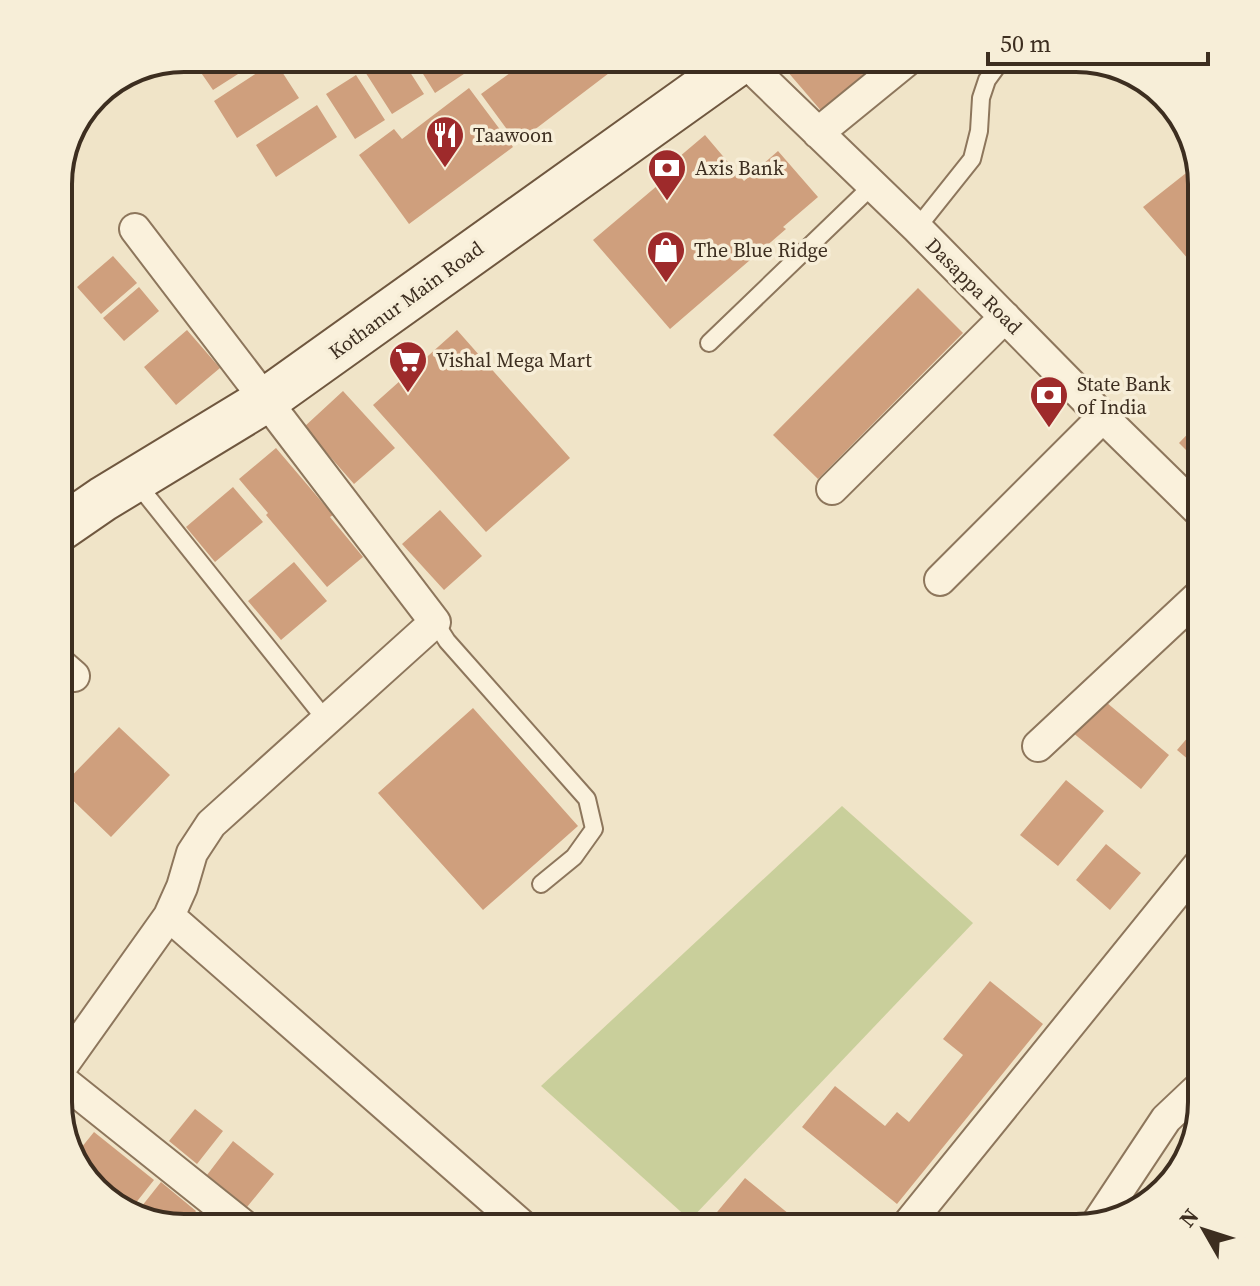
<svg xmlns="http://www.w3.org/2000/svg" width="1260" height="1286" font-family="'Source Serif 4',serif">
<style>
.green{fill:#c9cf9b}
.building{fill:#cf9f7d}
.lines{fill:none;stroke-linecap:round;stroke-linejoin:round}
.lane-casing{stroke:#8d765c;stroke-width:20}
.street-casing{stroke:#8d765c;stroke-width:34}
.secondary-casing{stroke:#6f573f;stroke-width:48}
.lane{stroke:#faf1dc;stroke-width:16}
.street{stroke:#faf1dc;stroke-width:30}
.secondary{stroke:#faf1dc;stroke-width:44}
.labels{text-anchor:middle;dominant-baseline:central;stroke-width:7;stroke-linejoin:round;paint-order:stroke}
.poi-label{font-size:20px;fill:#3d2e20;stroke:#f7eed8;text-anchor:start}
.street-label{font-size:20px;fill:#3d2e20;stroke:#f7eed8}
.rim{fill:none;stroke:#3d2e20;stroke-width:4}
</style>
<rect width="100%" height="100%" fill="#f0e4c8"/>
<path class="green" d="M842,806l131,117 -283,297 -149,-134z"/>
<path class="building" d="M204,58h40l5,9 -36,23 -18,-26z
M369,58h32l23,36 -32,20 -32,-50z
M413,58h54l6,10 -38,25z
M538,58h73l6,9 -100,76 -36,-49 33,-24 3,4z
M802,58h73l5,7 -57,48 -36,-42z
M275,61l24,37 -62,40 -23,-37z
M356,75l29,45 -30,19 -29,-45z
M469,88l44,59 -104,77 -50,-69 35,-26 8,10z
M317,105l20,32 -61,40 -20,-32z
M705,135l39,46 34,-30 40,46 -35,30 3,2 -116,100 -77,-89 71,-60 -5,-6z
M1195,166l7,17v92l-59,-68z
M113,256l24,27 -36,31 -24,-27z
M139,287l20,24 -35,30 -21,-23z
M918,288l45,45 -145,146 -45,-44z
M187,330l33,38 -44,37 -32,-38z
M457,330l113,128 -84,74 -113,-127z
M343,391l52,57 -41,36 -50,-57z
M1202,419v47l-23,-23z
M276,448l57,67 -3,2 33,40 -36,30 -61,-72 2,-2 -29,-34z
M233,487l30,35 -48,40 -29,-35z
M440,510l42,46 -38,34 -42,-46z
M294,562l33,39 -46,39 -33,-39z
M1100,697l69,58 -28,34 -69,-57z
M473,708l105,118 -95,84 -105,-117z
M1202,721v50l-25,-21z
M119,727l51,48 -59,62 -51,-49z
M1066,780l38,31 -46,55 -38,-31z
M1106,844l35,29 -31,37 -34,-30z
M990,981l53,43 -146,180 -95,-77 33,-41 50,40 12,-14 12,10 54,-67 -20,-16z
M195,1109l28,22 -26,33 -28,-23z
M94,1132l60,48 -27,34 -38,-29 -12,-32z
M233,1141l41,33 -27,33 -40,-32z
M745,1178l55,45 -4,5h-92z
M161,1182l35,29 -13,17 -49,-12z"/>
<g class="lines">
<g class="lane-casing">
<path id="lane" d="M917,228l55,-69 7,-28 2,-33 6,-18 16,-22
M709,343l164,-158
M135,481l191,239
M435,622l12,19 140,158 7,30 -20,28 -33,27"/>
</g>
<g class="street-casing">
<path id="street" d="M741,58l176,170 186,189 99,97
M818,133l92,-75
M832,489l173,-172
M940,580l163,-163
M58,662l16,14
M1038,746l164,-153
M169,916l356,312
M58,1072l111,-156 13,-29 10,-34 19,-29 224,-202 -300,-393
M58,1077l189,151
M1099,1220l67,-101 36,-34
M905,1228l297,-367"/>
</g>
<g class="secondary-casing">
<path id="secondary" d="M58,530l45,-31 163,-99 479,-342"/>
</g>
<use href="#lane" class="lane"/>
<use href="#street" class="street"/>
<use href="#secondary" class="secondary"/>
</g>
<defs>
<g id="restaurant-pin" transform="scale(2)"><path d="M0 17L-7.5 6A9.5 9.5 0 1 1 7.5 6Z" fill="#9e2a2b" stroke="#f7eed8"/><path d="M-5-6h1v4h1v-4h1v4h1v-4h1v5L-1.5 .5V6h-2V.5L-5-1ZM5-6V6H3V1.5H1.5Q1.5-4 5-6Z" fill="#fff"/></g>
<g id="bank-pin" transform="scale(2)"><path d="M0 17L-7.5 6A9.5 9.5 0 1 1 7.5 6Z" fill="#9e2a2b" stroke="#f7eed8"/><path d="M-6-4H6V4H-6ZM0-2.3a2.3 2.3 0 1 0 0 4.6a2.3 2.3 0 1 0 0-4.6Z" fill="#fff"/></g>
<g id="shop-pin" transform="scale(2)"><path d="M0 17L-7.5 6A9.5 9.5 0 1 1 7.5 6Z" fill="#9e2a2b" stroke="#f7eed8"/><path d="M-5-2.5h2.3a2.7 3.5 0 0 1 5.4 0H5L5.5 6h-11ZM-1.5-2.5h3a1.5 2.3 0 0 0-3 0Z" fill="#fff"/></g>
<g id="supermarket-pin" transform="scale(2)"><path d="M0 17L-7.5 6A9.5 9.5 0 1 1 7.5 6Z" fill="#9e2a2b" stroke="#f7eed8"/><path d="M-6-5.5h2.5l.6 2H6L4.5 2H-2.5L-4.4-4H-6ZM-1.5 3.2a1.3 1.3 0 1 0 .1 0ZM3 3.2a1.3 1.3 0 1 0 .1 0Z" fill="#fff"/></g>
</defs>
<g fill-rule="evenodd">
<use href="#restaurant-pin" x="445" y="135"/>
<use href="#bank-pin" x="667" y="168"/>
<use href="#shop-pin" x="666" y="250"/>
<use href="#supermarket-pin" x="408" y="360"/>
<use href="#bank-pin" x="1049" y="395"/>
</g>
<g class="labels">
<g class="poi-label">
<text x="473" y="135">Taawoon</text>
<text x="695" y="168">Axis Bank</text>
<text x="694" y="250">The Blue Ridge</text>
<text x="436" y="360">Vishal Mega Mart</text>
<text x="1077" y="384">State Bank<tspan x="1077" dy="23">of India</tspan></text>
</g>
<g class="street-label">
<text transform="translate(974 286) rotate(45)">Dasappa Road</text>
<text transform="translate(406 300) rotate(-36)">Kothanur Main Road</text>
</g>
</g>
<path d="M0 0H1260V1286H0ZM184 72H1076A112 112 0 0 1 1188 184V1102A112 112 0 0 1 1076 1214H184A112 112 0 0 1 72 1102V184A112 112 0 0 1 184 72Z" fill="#f7eed8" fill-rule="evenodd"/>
<path class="rim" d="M184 72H1076A112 112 0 0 1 1188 184V1102A112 112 0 0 1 1076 1214H184A112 112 0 0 1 72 1102V184A112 112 0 0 1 184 72Z"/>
<g transform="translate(1204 1230) rotate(309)" stroke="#f7eed8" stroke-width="6" paint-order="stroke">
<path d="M0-6L14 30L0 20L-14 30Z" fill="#3d2e20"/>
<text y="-12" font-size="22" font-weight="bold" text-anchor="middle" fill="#3d2e20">N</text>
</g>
<path d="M988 52v12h220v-12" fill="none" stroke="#3d2e20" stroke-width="4"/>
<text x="1000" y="52" font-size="24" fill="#3d2e20" stroke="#f7eed8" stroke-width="6" paint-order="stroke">50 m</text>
</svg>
